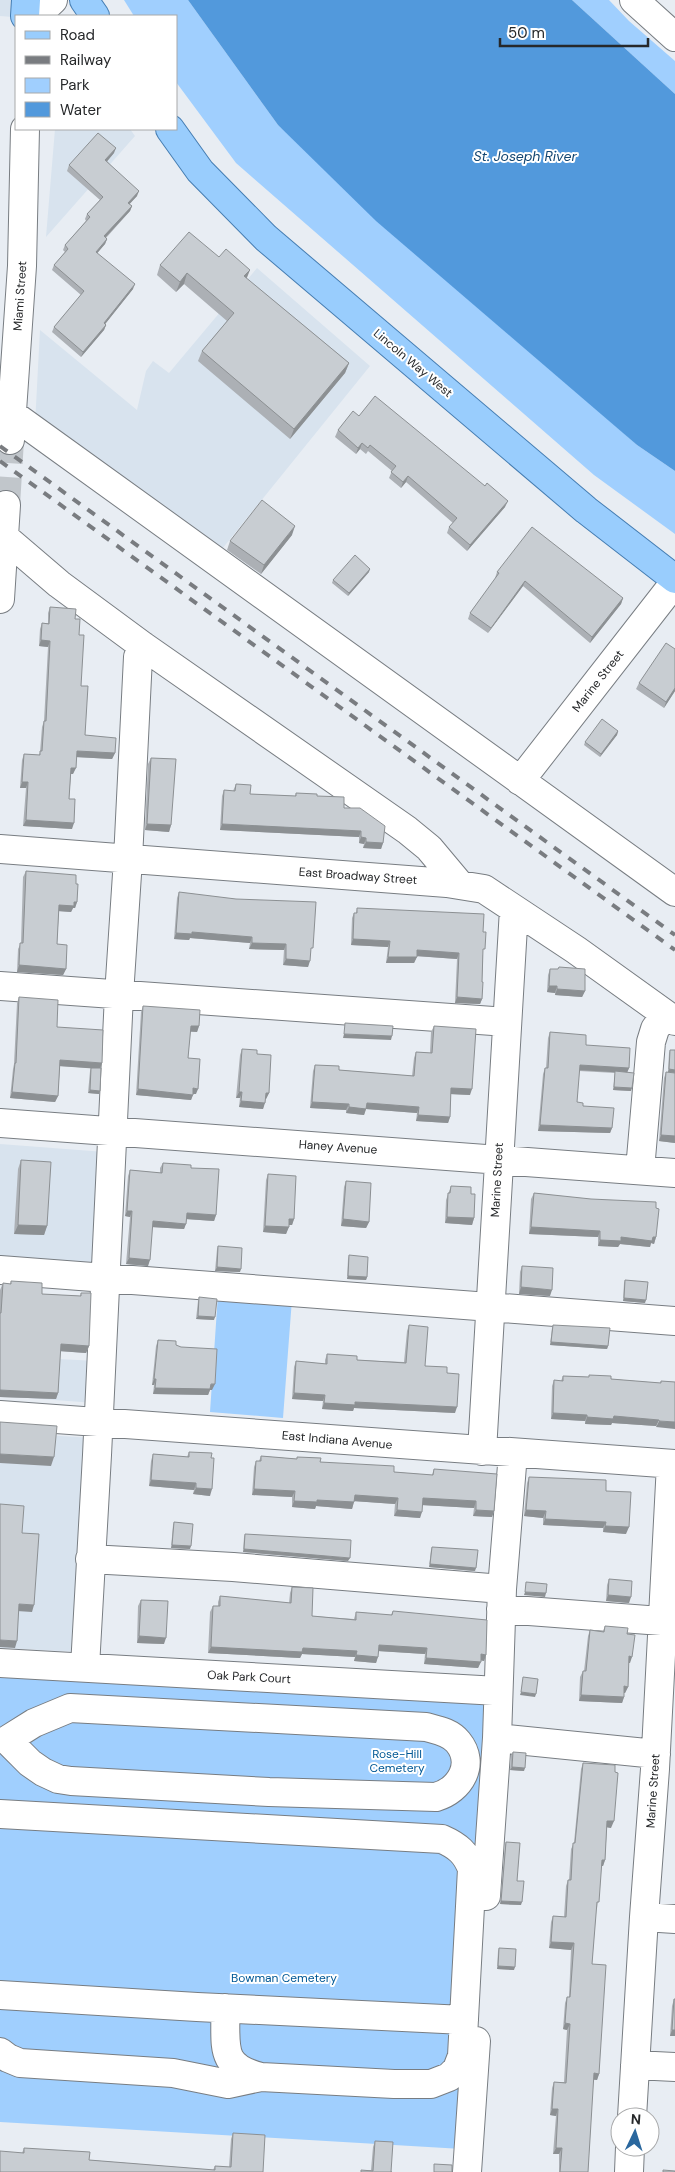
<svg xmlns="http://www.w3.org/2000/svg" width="675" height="2172" font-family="'DM Sans',sans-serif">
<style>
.built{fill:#d8e3ee}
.green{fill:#a0cffe}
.water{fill:#5299dc}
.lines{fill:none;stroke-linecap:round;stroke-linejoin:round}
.minor-tunnel{stroke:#c1c6cb;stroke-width:28;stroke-dasharray:28 14;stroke-linecap:butt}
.minor-casing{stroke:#787d82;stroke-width:30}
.major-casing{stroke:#457db2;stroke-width:30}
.minor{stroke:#fff;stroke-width:28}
.major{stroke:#99cdfd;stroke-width:28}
.rail{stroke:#797c80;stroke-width:4;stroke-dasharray:9 9;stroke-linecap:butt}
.wall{fill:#acb0b5}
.shaded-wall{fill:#8c9093}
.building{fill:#c8cdd2;stroke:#8c9093}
.labels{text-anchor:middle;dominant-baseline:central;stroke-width:4;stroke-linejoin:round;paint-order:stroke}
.street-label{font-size:12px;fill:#26282a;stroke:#fff}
.park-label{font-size:12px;fill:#015895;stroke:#fff}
.water-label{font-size:14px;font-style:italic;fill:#124672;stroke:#fff}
</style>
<rect width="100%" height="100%" fill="#e8edf3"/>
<path class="built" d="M0,0h14l-1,17 -13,-1z
M55,129h75l5,7 -89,101z
M257,268l113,98 -152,188 -183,-130 5,-94 97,80 9,-39 7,-10 16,12z
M0,1144l105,8 -7,118 -98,-7z
M0,1356l97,5 -2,42 -95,-7z
M0,1432l92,6 -12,214 -80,-4z"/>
<path class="green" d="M124,0h64l90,125 359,320 38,26v63l-81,-59 -358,-312 -60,-81v-66h-42z
M572,0h37l20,21 46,40v33z
M218,1294l74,5 -9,119 -73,-6z
M0,1675l485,27 -23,447 -462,-27z"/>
<path class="water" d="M188,0h384l103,94v377l-38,-26 -261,-224 -98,-96z"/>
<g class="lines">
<path class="minor-tunnel" d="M6,505l4,-65"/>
<g class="minor-casing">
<path id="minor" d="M634,0l41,37
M36,16l17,-16
M12,414l663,478
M10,440l12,-174 3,-137
M4,537l55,47 84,62 264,184 22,18 31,37
M0,599l6,-94
M520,781l155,-199
M0,849l447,34 37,6 92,61 99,71
M0,986l507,36
M0,1123l675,50
M640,1170l11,-128 4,-13 10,-14
M0,1270l675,51
M0,1415l675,49
M482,1451l32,-542
M90,1559l143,8 269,22
M501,1609l174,13
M0,1663l498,28
M85,1667l12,-212 22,-460 9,-136 10,-202 5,-11
M70,1708l356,19c11,3 24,5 32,15 18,22 2,48 -22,55l-167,-5 -198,-11 -13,-2 -15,-7 -13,-9 -23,-23 27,-17z
M497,1738l159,16
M0,1814l442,25c16,7 24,14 30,30l-10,187 -5,13 -8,8 -18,7h-37l-133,-7 -33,7 -55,-11 -153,-10 -12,-5 -8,-6
M486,1896l11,-158 5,-149 11,-136
M644,1917l31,2
M0,1995l197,12 267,13
M225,2008c2,37 -8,58 36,69
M635,2065l40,2
M632,2117l12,-200 11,-148 16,-305
M467,2172l9,-131
M629,2172l1,-25"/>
</g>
<g class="major-casing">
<path id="major" d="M84,0l11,16
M25,16l1,-16
M170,129l30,42 66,67 320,272 89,69"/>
</g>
<use href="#minor" class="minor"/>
<use href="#major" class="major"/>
<path class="rail" d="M0,446l675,489
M0,461l675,489"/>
</g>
<path class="wall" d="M114,153l-7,8 30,35 -8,8 3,2 -2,5 -24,27 1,1 -2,5 -8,9 36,36 -28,35 1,1 -2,5 -23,27 -29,-25 2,-5 27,-32 -29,-25 2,-5 11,-13 -2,-2 2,-5 21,-24 -1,-2 2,-5 13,-14 -33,-29 2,-6z
M219,257l27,21 103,85 -4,10 -55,66 -92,-78 4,-10 25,-30 -43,-37 -8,8 -19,-17 3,-10z
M359,416l146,91 -38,44 -20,-18 2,-6 4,-4 -47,-41 -5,6 -12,-10 3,-7 -24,-20 -2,3 -6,-5 -4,5 -21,-17 3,-7z
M292,535l-31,39 -34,-24 3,-9z
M369,572l-21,24 -16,-13 1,-3z
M497,572l126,26 -2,6 -31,39 -67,-57 -35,47 -20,-14 2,-6 26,-35h-1z
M50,607l25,12 4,16 2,51 4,49 30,18 -3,6 -36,-2 -3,17h-2l-2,25 3,30 -49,-3 3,-38h-6l2,-28 2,-6 15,1 1,-3 2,-25 2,-6 4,-74 -9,-1 1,-17 2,-6h6v-10z
M675,649v42l-11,17 -28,-19 3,-6z
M618,731l-1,4 -17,22 -16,-12 1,-3z
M151,758l20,67 -2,7 -24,-2 3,-66z
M236,784l14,10 45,2 1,-3 21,3 27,12 39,35 -2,6 -18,-1 1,-4 -5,-1v-6l-139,-7 2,-34 2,-6 9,1z
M26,871l50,13 1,18 -2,6h-2l-2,4 -12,-1 -2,33 9,25 -3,6 -46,-3 1,-23 3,-6 2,-66z
M179,892l131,62 -2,13 -25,-2 1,-15 -35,-1 1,-6 -60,-5 -1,2 -15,-1 3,-41z
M357,908l126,47 -1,27v17l-2,5 -25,-1 2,-44 -40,-3 -3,7h-28l2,-16 -37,-2 1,-27 2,-5h2z
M559,967l26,24 -3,6 -27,-2v-2l-8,-1 1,-17 2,-6h8z
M19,997l38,30 43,41 -1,26 -11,-1 2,-22 1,-3 -31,-2 -2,30 -3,6 -45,-4 3,-29 1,-5 3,-61z
M143,1006l56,20 -2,6h-7l-2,26 8,36h-3l-2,6 -55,-5 5,-83z
M434,1026l36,69 -19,-1 -1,23 -2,6 -32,-2 1,-8 -51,-4 -2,6 -18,-2v-3l-36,-2 3,-37 2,-6 24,5 73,6 2,-18 2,-6 14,1 1,-21z
M550,1032l36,13 43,23 -2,4 4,19 -18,-1 2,-17 -36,-2 -2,31 6,4 29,22 -2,5 -72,-2 5,-57 2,-6h1l2,-30z
M242,1049l15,5 12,39 -3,6h-1l-2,10 -24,-2 1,-9h-4l4,-43z
M670,1050h5v93l-16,-2 5,-63 2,-6h2l1,-19z
M21,1160l26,66 -3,9 -30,-1 4,-65z
M163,1163l28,5 25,47 -2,6 -27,-2 -3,10 -32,-2 -4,39 -22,-2 4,-47 -5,-1 3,-40 2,-6 30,3v-5z
M268,1174l26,45 -2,6h-3l-3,9 -23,-2 3,-52z
M346,1181l23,41 -3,6 -25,-2 3,-39z
M451,1186l20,8 3,24 -2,7 -27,-2 1,-23z
M534,1193l122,15v29l-2,7 -3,-1 -1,4 -30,-3 -2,3 -20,-1v-9l-69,-3 2,-35z
M218,1246l22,26 -25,-1 2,-22z
M349,1255l18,22 -1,3 -19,-1 1,-20z
M522,1266l28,30 -31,-2 1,-22z
M625,1280l20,23 -22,-2 1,-18z
M11,1281l31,13 38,2 1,-3 8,53 -3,7 -26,-2 -2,42 -2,6 -56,-2v-107l3,-7 7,1z
M199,1297l15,23 -18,-1 2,-18z
M409,1325l16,41 22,7 8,40 -101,-5 -1,3 -31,-2 1,-8 -31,-2 2,-32 2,-6 29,3v-4l2,-6 30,6 47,2 3,-31z
M553,1325l55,21 -1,3 -57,-4 2,-17z
M158,1340l18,5 36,45h-2l-2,5 -55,-1 1,-9h-2l4,-39z
M589,1375l22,4 49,4 1,-2 14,1 -19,45v-1l-44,-3 -1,2 -26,-1v-3l-34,-2 1,-33 2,-6 7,1 2,-5 26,1z
M189,1452l21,44 -17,-2 1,-4 -45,-4 2,-25 2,-7 34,3z
M261,1456l36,3v-2l23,5 74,10 38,3 2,-6 60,42 -2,6 -19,-1 1,-8 -52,-3 -2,13 -26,-2 1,-12 -41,-3 -2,8 -36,-3 -1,3 -23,-2v-10l-40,-2 2,-28 2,-6h3z
M529,1477l77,14 20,43 -23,-2v-4l-60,-3v-7l-19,-2 3,-33z
M174,1522l16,27 -19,-1 2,-23z
M245,1534l103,27 -105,-9 1,-15z
M432,1547l43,24 -46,-4 2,-17z
M609,1579l20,24 -23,-2 1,-16z
M292,1587l20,29 42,3 2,-7 35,3 2,-4 93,44 -2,6 -3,-1 -3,8 -54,-4 1,-10 -46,-3 -3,12 -22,-2 1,-4 -53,-3 -2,4 -92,-5 2,-41 3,-6h5v-4l2,-6 69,7 1,-10z
M141,1600l23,44 -27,-1 1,-37z
M605,1626l22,8 3,29h-1l-1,24 -3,6h-1v4l-2,6 -43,-2 1,-24 3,-6h1l4,-35 2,-6 13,1z
M513,1752l11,19 -14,-1 1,-15z
M583,1763l28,65 -4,-1 -2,33 -2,6h-2l-4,42h-1l-4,56 7,110 -2,6h-4l-5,92h-29v-18h-6l3,-38 -6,-1 2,-27 2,-6h10l3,-52 -4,-1 2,-26 2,-6h2l2,-47 -22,-2 2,-26 2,-6 11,1 2,-31 2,-6h1l2,-31 3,-6 7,-74z
M506,1842l11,39 4,24 -21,-1 5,-59z
M499,1948l15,22 -17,-1 1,-18z
M674,1999l1,37h-5l2,-30z
M233,2133l30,39h-263l22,-19 2,-5 65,12 124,10 2,-4 14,1 2,-28z
M375,2141l16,31h1h-31v-2h10l2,-23z"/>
<path class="shaded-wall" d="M116,148l-2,5 -10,12 1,-5z
M139,191l-2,5 -11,12 2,-5z
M132,206l-2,5 -28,30 2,-5z
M107,239l-2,5 -11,13 2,-5z
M250,270l-4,10 -2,-4z
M187,273l-3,11 -8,8 4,-10z
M135,284l-2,5 -31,39 2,-5z
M106,325l-2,5 -23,27 2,-5z
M349,363l-4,10 -55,66 4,-10z
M362,443l-2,6 -4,5 2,-6z
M408,476l-2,6 -5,6 2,-6z
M508,501l-3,6 -38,44 3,-6z
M295,526l-3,9 -31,39 3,-9z
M370,569l-1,3 -21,24 1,-3z
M525,581l-2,5 -35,47 3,-5z
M623,598l-2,6 -31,39 2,-6z
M41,640l9,1 -2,6 -9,-1z
M675,688v3l-11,17 2,-6z
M618,731l-1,4 -17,22 1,-3z
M77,751l38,2 -3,6 -37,-2z
M71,768h5l-3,6h-4z
M22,782h6l-2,6h-6z
M26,820l48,3 -2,6 -49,-3z
M147,824l24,1 -2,7 -24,-2z
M222,824l139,7 -2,6 -139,-7z
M361,837l5,1 -2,6 -5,-1z
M366,842l17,1 -2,6 -18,-1z
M74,902h3l-2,6h-2l-2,4 -14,-1 2,-6z
M192,932l60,5 -2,6 -60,-5 -1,2 -15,-1 2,-6z
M353,939l37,2 -2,6 -37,-2z
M252,943l34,1 -2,6 -35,-1z
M417,950l42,3 -2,6 -42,-3z
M388,957h29l-3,6h-28z
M286,959l24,2 -2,6 -25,-2z
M19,965l47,4 -3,6 -46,-3z
M549,986h8l-2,7 -8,-1z
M557,989l28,2 -3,6 -27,-2z
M457,997l25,2 -2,5 -25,-1z
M191,1026h8l-2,6 -9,-1z
M344,1034l48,2 -1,4 -48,-2z
M60,1060l42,3 -2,6 -42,-3z
M580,1065l49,3 -2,5 -49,-3z
M669,1069l6,1v3l-7,-1z
M614,1087l18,1 -1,3 -18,-1z
M193,1088l5,1 -2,5h-5z
M451,1088l21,1 -2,6 -21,-1z
M138,1089l55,6 -2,5 -55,-5z
M90,1090l10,1 -1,3 -11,-1z
M12,1092l46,4 -3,6 -45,-4z
M239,1092h3l-2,6h-4z
M266,1093h3l-3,6h-2z
M241,1101l24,2 -2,6 -24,-2z
M312,1102l37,2 -3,6 -36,-2z
M367,1103l52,4 -2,6 -51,-4 -2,6 -18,-2 3,-6z
M418,1115l32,2 -2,6 -32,-2z
M540,1125l72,3 -2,5 -72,-2z
M661,1135l14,1v7l-16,-2z
M127,1211h5l-2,6 -5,-1z
M187,1213l29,2 -2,6 -29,-2z
M447,1217l27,1 -2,7 -27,-2z
M289,1219h5l-2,6h-5z
M343,1219l26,3 -3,6 -25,-2z
M153,1221l33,3 -2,5 -33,-2z
M18,1225l29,1 -3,9 -30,-1z
M265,1226l24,1 -3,7 -23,-2z
M531,1227l69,4 -2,6 -69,-3z
M621,1237h35l-2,7 -3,-1 -1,4 -30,-3 -2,3 -20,-1 2,-6z
M129,1258l21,2 -2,6 -22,-2z
M217,1267l24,2 -1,3 -25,-1z
M348,1276l19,1 -1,3 -19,-1z
M521,1287l31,3 -2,6 -31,-2z
M624,1298l22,2 -1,3 -22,-2z
M198,1316l17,1 -1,3 -18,-1z
M551,1342l57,4 -1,3 -57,-4z
M61,1344l28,2 -3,7 -28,-2z
M154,1379h2l-2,6h-2z
M215,1384l-3,6h-2l-2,5 -55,-1 2,-6z
M0,1390l58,3 -2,6 -56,-2z
M294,1393l31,2 -2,6 -31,-2z
M355,1402l102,5 -2,6 -101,-5 -1,3 -31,-2 2,-6z
M553,1413l34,2 -2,6 -34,-2z
M614,1416l45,4 -3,6 -44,-3 -1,2 -26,-1 2,-7z
M659,1421l16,1v7l-19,-2z
M0,1454l54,3 -3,9 -51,-3z
M151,1480l45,3 -2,7 -45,-4z
M196,1488l16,1 -2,7 -17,-2z
M254,1489l41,2 -3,6 -40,-2z
M355,1495l43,3 -3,6 -43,-3z
M423,1498l53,3 -2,7 -53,-3z
M317,1500l37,2 -2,7 -36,-3 -1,3 -23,-2 2,-6z
M397,1510l25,2 -2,6 -26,-2z
M476,1510l18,1 -2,6 -19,-1z
M526,1510l20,1 -3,7 -19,-2z
M545,1519l61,3 -3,6 -60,-3z
M605,1526l24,1 -3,7 -23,-2z
M172,1545l19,1 -1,3 -19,-1z
M244,1549l106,9 -2,3 -105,-9z
M430,1564l46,4 -1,3 -46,-4z
M525,1592l21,1 -1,4 -21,-2z
M608,1595l23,2 -2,6 -23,-2z
M19,1604l15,1 -2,7 -15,-1z
M139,1636l27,2 -2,6 -27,-1z
M0,1640l17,1 -2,7 -15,-1z
M379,1645l48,3 -2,6 -48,-3z
M211,1647l92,1 54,3 -2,6 -53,-3 -2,4 -92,-5z
M481,1654l5,1 -2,6 -5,-1z
M356,1655l22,2 -2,6 -22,-2z
M629,1656l3,1 -2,6h-3z
M426,1658l55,4 -3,6 -54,-4z
M624,1686l4,1 -3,6h-3z
M521,1692l15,2 -1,3 -15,-2z
M581,1695l43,2 -2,6 -43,-2z
M512,1767l13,1 -1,3 -14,-1z
M607,1821h7l-3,7 -6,-1z
M602,1860h3l-2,6h-4z
M501,1901l21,1 -1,3 -21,-1z
M551,1942l23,1 -3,7 -22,-2z
M498,1966l17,1 -1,3 -17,-1z
M565,2023l5,1 -3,6 -4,-1z
M672,2030h3v6h-5z
M594,2073l5,1 -2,6 -6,-1z
M552,2109h6l-2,7 -6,-1z
M556,2148h6l-3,6h-6z"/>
<path class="building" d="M98,133l18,15 -11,12 34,31 -11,12 4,3 -28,30 3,3 -11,13 39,32 -31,39 2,2 -23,27 -29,-25 30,-36 -30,-26 14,-16 -3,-4 25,-28 -3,-3 16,-17 -34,-32z
M189,232l30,25 7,-8 24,21 -6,6 105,87 -55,66 -92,-78 32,-38 -47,-40 -7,9 -20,-17z
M375,396l110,90 2,-3 21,18 -38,44 -21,-18 8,-9 -49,-42 -5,6 -12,-10 5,-6 -26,-21 -2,3 -6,-5 -4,5 -20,-18 15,-19 6,5z
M262,500l33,26 -31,39 -34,-24z
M532,527l91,71 -31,39 -67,-56 -34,47 -21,-15 29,-40 -2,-1z
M355,555l15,14 -21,24 -16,-13z
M50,607l26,2 -1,10h5l-1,16h5l-3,51h7l-3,49 31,3 -1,15 -38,-2 -1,17h-5l-2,31h6l-1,24 -48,-3 2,-38h-6l2,-28 16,1v-4h2l2,-30h2l4,-80 -9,-1 1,-17 7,1z
M666,643l9,6v39l-9,14 -27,-19z
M602,719l16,12 -17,23 -16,-12z
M151,758l25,1 -5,66 -24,-1z
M236,784l15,1 -1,9 46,2v-3l21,1v2l27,1v11h16l25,18 -2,17 -17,-1v-4l-5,-1v-6l-139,-7 2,-34 11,1z
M26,871l50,4v9h2l-1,18h-3v4l-15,-1 -2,39 10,1 -1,24 -47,-4 1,-22h3z
M179,892l57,7 80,3 -3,46h-2l-1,13 -24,-2v-15l-34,-1v-6l-60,-5v2l-16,-1z
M357,908l127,6 -1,18h3l-1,17h-2l-1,33h1l-1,17 -25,-2 2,-44 -42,-3v7h-29l2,-16 -37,-2 1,-26h3z
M559,967l26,2v22l-28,-2v-3h-8l1,-17h8z
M19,997l39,3 -1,27 46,3 -1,33 -42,-3 -2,36 -46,-4 3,-29h1z
M143,1006l57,4 -1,16h-8l-3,32 12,1 -2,30 -5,-1v7l-55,-6z
M345,1023l48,3 -1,10 -48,-2z
M434,1026l42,3 -4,60 -21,-1 -1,29 -32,-2 1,-8 -52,-4 -1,6 -17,-2v-3l-37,-2 3,-37 24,1v4l75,6 2,-24 16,1z
M550,1032l36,3v10l44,3 -1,20 -49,-3 -3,37 6,1v3l31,2 -2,20 -72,-3 5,-57h3z
M242,1049l15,1v4l14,1 -2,38h-3l-1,10 -24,-2 1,-9h-3z
M670,1050h5v20l-6,-1z
M91,1068h10l-1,23 -10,-1z
M615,1071l19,2 -2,15 -18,-1z
M666,1072l9,1v63l-14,-1z
M21,1160l30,2 -4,64 -29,-1z
M163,1163l28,2v3l28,1 -3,46 -29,-2 -1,11 -33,-3 -3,39 -21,-2 3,-47h-5l3,-41 32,3z
M268,1174l28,2 -2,43h-5v8l-24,-1z
M346,1181l25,2 -2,39 -26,-3z
M451,1186l20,1v7h4l-1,24 -27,-1 1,-24h2z
M534,1193l57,6 65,3v6l3,1 -3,28h-3l-1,4 -31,-4v4l-21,-1v-9l-69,-4z
M218,1246l24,2 -1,21 -24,-2z
M349,1255l19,2 -1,20 -19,-1z
M522,1266l31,2 -1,22 -31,-3z
M625,1280l23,2 -2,18 -22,-2z
M11,1281l31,2v11l39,2v-3h10l-2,53 -28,-2 -3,49 -58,-3v-77h1l2,-30 8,1z
M199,1297l18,2 -2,18 -17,-1z
M409,1325l19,2 -3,39 22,1v6l12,1 -2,33 -102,-5v3l-31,-2 1,-8 -31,-2 2,-32 31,3v-10l30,2v4l49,3z
M553,1325l57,3 -2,18 -57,-4z
M158,1340l18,1v4l5,2 36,2 -2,35h-4l-1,5 -55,-1 1,-9h-2z
M589,1375l22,1v3l50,4v-2l14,1v40l-16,-1v-1l-45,-4 -1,3 -26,-2v-2l-34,-2 1,-33 9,1v-5l26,1z
M0,1422l57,4 -3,31 -54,-3z
M189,1452l23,1 -1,5h3l-2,31 -16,-1v-5l-45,-3 2,-26 36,3z
M261,1456l36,3v-2l24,1 -1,4 74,4v6l39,3 1,-6 63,5 -3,37 -18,-1v-9l-53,-3 -1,14 -25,-2 1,-12 -43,-3 -1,7 -37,-2v2l-23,-1 1,-10 -41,-2 2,-28h5z
M529,1477l77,3v11l25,1 -2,35 -24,-1 1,-4 -61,-3 1,-8 -20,-1z
M0,1504l24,2 -2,27 17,1 -5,71 -15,-1 -2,37 -17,-1z
M174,1522l19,2 -2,22 -19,-1z
M245,1534l106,6 -1,18 -106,-9z
M432,1547l46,3 -2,18 -46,-4z
M609,1579l23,2 -1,16 -23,-2z
M526,1582l21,2 -1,9 -21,-1z
M292,1587l21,1 -1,28 44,4v-8l36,3 1,-4 94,9 -1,35 -5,-1v8l-55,-4 1,-10 -48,-3 -1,12 -22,-2 1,-4 -54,-3 -1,4 -91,-5 2,-41h7v-10l71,7z
M141,1600l27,1 -2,37 -27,-2z
M605,1626l23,2 -1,6 8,1 -3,22 -3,-1 -1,31 -4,-1v11l-43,-2 2,-24h3l4,-41 14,2z
M523,1677l15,2 -2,15 -15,-2z
M513,1752l13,1 -1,15 -13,-1z
M583,1763l32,2v7l3,1 -4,48h-7l-2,39h-3l-3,42h-2l-5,62 14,1 -7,109 -5,-1 -6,99h-28l2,-24h-6l2,-39h-6l2,-27 12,1 4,-59 -5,-1 2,-26h3l4,-54 -23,-1 2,-26 13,1 2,-37h3l2,-37h2z
M506,1842l14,1 -3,38h7l-2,21 -21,-1z
M499,1948l17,1 -1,18 -17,-1z
M674,1999h1v31h-3z
M233,2133l32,2 -2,37h-263v-21l24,2v-5l66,4 -1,8 126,10v-4l16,1z
M375,2141l18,1 -2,30h1h-31v-2l12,1z
M434,2164l18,1v7h-18z
M663,2170l12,1v1h-12z"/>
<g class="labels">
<g class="street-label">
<text transform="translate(20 296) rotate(-86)">Miami Street</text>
<text transform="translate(413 363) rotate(40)">Lincoln Way West</text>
<text transform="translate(598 681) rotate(-52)">Marine Street</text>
<text transform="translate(358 876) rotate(4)">East Broadway Street</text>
<text transform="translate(338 1147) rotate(4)">Haney Avenue</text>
<text transform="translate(497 1180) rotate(-87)">Marine Street</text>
<text transform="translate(337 1440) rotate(5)">East Indiana Avenue</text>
<text transform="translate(249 1677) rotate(3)">Oak Park Court</text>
<text transform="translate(653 1791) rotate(-86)">Marine Street</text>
</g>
<g class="park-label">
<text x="397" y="1754">Rose-Hill<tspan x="397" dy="14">Cemetery</tspan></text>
<text x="284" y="1978">Bowman Cemetery</text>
</g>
<g class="water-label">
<text x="525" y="156">St. Joseph River</text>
</g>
</g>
<rect x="15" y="15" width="162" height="115" fill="#ffffff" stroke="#a8a9aa"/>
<rect x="25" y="31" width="25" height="8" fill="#99cdfd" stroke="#a8a9aa"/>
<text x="60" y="40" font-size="15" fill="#26282a">Road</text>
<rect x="25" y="56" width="25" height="8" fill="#797c80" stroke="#a8a9aa"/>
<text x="60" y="65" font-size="15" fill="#26282a">Railway</text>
<rect x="25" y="78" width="25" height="15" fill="#a0cffe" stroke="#a8a9aa"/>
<text x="60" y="90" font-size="15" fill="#26282a">Park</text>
<rect x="25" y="102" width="25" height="15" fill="#5299dc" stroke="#a8a9aa"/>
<text x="60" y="115" font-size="15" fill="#26282a">Water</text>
<g transform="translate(635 2132) rotate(4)"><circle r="24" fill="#ffffff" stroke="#a8a9aa"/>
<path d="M0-4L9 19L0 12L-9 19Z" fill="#2a679e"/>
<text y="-8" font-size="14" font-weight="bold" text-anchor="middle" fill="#26282a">N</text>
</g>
<path d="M500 38v8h148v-8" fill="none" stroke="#26282a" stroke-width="2.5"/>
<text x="508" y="38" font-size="15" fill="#26282a" stroke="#ffffff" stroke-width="4" paint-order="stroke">50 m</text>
</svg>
